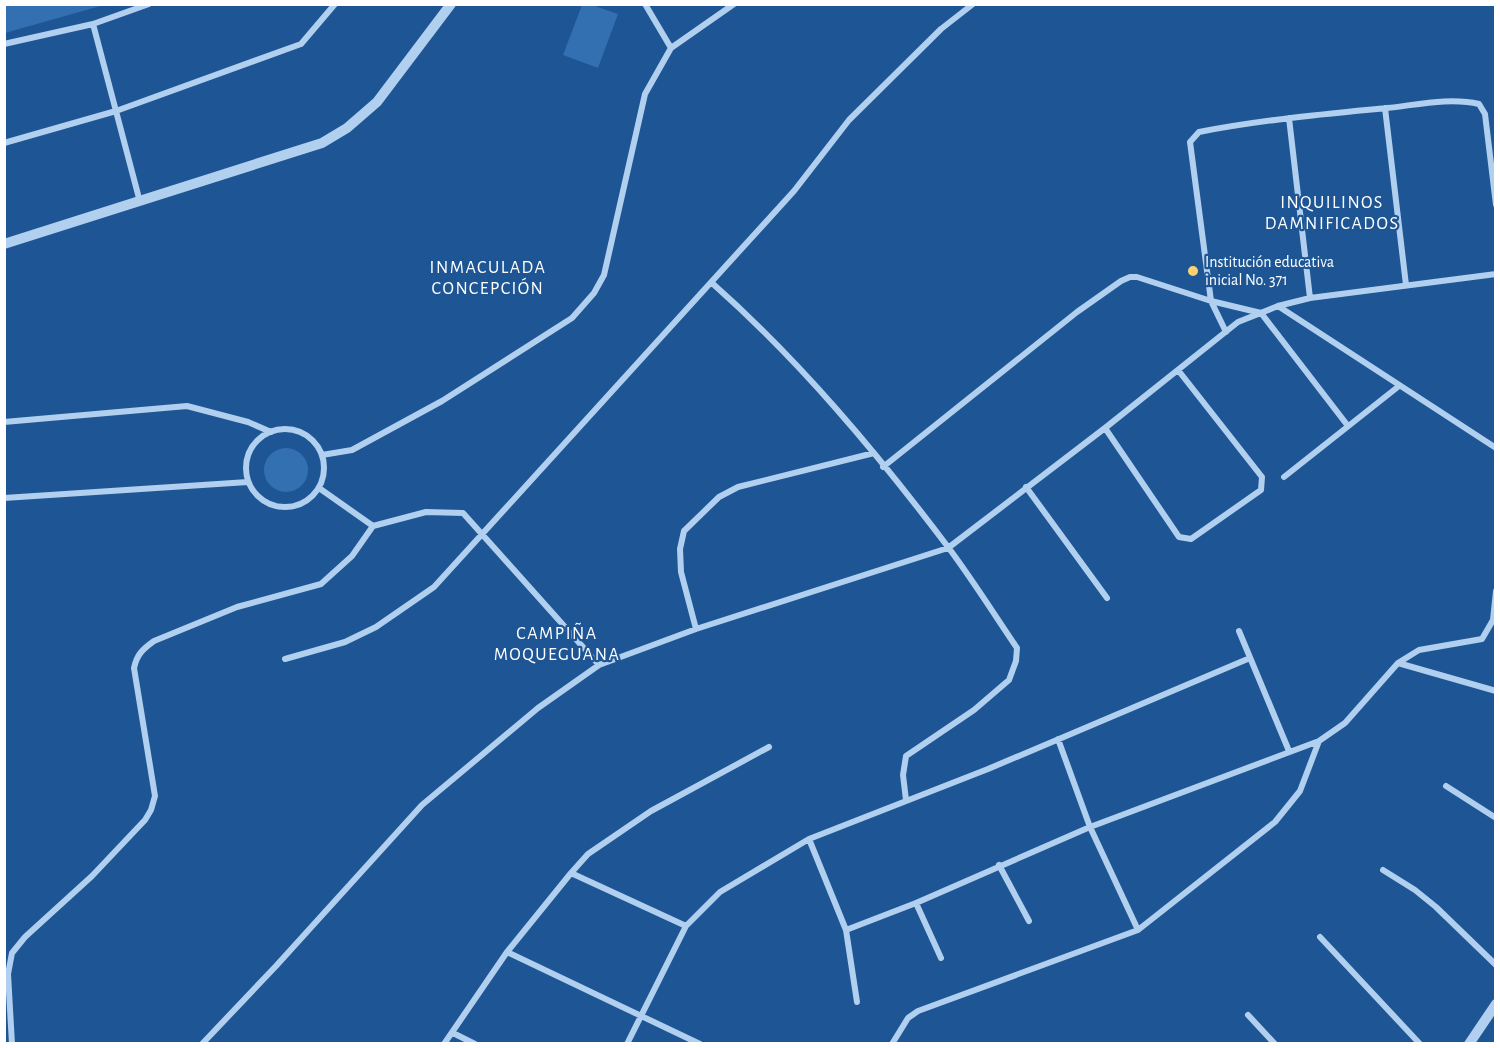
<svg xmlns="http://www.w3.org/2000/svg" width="1500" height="1048" font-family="'Alegreya Sans',sans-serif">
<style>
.green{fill:#3270b2}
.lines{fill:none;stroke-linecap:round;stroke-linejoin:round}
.minor{stroke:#b1cfee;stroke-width:6}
.tertiary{stroke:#b1cfee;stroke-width:10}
.poi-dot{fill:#fdd070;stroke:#1e5594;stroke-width:2}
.labels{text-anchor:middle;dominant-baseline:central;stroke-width:4.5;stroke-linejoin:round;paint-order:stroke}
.poi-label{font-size:16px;fill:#fff;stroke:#1e5594;text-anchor:start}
.neighbourhood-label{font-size:18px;letter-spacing:1.5px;fill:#fff;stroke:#1e5594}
</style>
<rect width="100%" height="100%" fill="#1e5594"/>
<path class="green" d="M5,4h99v1l-99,28z
M582,5h10l26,9 -20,54 -35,-13z
M264 470a22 22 0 1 1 44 0a22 22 0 1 1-44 0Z"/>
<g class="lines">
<path class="minor" d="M645,4l26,44
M93,24l47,178
M4,44l89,-20 56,-20
M1385,108l21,177
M1289,118l21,180
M4,143l112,-32 185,-67 34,-40
M712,283c88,78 165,170 236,264 24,32 46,67 69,101l-1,13 -7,19 -35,30 -68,46 -3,19 3,25
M1278,306l218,142
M1226,332l-15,-31 -21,-159 9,-10c62,-12 125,-18 188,-24 29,-3 63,-11 92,-4l6,10 11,91
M4,422l183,-16 61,16 23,10
M1105,428l74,109 12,2 70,-49 1,-13 -84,-107
M246 468a39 39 0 1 1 78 0a39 39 0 1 1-78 0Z
M322,455l30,-5 90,-49 130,-83 22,-25 10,-18 41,-181 26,-46 63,-44
M883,467l194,-155 44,-31 9,-4h7l74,24 50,12 87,113
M1284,477l115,-91
M1026,487l81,111
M319,488l54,38
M4,498l244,-16
M696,629l-15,-57 -1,-23 4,-18 35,-34 19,-10 136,-34
M1239,631l50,120
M285,659l60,-17 31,-15 58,-40 360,-396 55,-71 92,-91 32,-25
M1398,663l98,28
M1058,739l32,88 48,103
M1446,786l50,32
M809,839l37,91 11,72
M999,865l30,56
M1383,870l32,20 21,17 60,58
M571,873l115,53
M916,903l25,55
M846,930l70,-27 174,-76 229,-86 26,-18 53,-60 21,-13 63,-11 11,-19 3,-29
M1320,937l100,107
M507,952l193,92
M1248,1015l27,29
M453,1033l22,11
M12,1044l-4,-70 4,-21 13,-16 67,-61 53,-56 6,-10 4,-14 -21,-128c3,-14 9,-19 20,-27l83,-34 84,-23 31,-28 21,-30 53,-14 37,1 136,152
M202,1044l74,-78 146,-161 116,-97 61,-43 97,-36 252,-81 157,-120 133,-106 40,-16 32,-8 186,-24
M444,1044l63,-92 64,-79 17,-19 63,-43 118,-64
M627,1044l59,-118 34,-34 89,-53 179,-70 262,-111
M892,1044l16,-26 10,-7 220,-81 137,-108 25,-31 19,-50"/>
<path class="tertiary" d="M4,244l318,-101 25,-15 30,-26 74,-98
M1469,1044l27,-40"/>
</g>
<circle class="poi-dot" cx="1193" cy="271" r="6"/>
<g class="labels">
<g class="poi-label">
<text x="1205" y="262">Institución educativa<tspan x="1205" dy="18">inicial No. 371</tspan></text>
</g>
<g class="neighbourhood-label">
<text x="1332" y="203">INQUILINOS<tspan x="1332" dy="21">DAMNIFICADOS</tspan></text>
<text x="488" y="268">INMACULADA<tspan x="488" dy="21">CONCEPCIÓN</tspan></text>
<text x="557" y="634">CAMPIÑA<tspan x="557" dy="21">MOQUEGUANA</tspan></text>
</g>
</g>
<rect width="1500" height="1048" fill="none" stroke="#ffffff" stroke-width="12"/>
</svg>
